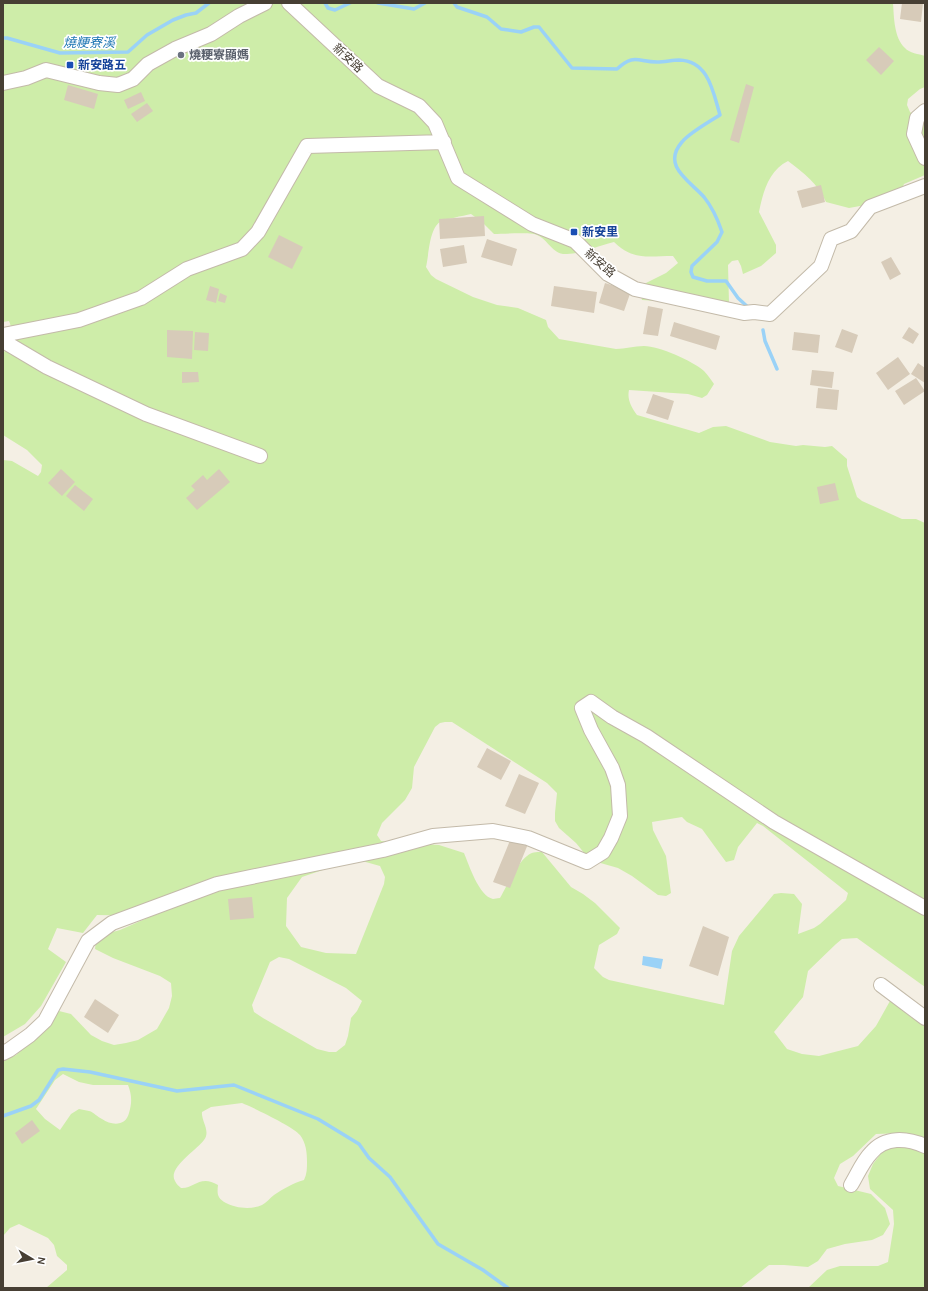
<svg xmlns="http://www.w3.org/2000/svg" width="928" height="1291" font-family="Karla,'Noto Sans TC',sans-serif">
<style>
.green{fill:#ceeda9;fill-rule:evenodd}
.water{fill:#9ad2f7}
.lines{fill:none;stroke-linecap:round;stroke-linejoin:round}
.stream{stroke:#9ad2f7;stroke-width:3.5}
.building{fill:#d7cbb9}
.minor-casing{stroke:#c3baa9;stroke-width:16}
.minor{stroke:#fff;stroke-width:14}
.worship-dot{fill:#6b7280;stroke:#fff;stroke-width:1.5}
.transit-dot{fill:#1a4fb4;stroke:#fff;stroke-width:1.5}
.labels{text-anchor:middle;dominant-baseline:central;stroke-width:3.5;stroke-linejoin:round;paint-order:stroke}
.worship-label{font-size:12px;font-weight:bold;fill:#5b616d;stroke:#fff;text-anchor:start}
.street-label{font-size:12px;fill:#473f34;stroke:#fff}
.transit-label{font-size:12px;font-weight:bold;fill:#164399;stroke:#fff;text-anchor:start}
.water-label{font-size:13px;font-style:italic;fill:#2178b4;stroke:#fff}
</style>
<rect width="100%" height="100%" fill="#f4efe4"/>
<path class="green" d="M3,3h890c1,14 1,35 12,45 4,5 14,6 20,8v31l-5,2 -12,10 -1,6 3,7 5,4 10,-3v62l-21,9 -3,7 -34,15h-7l-11,2 -23,-6c-8,-18 -22,-29 -38,-41 -19,9 -25,31 -29,51l17,33v8l-15,13 -18,8 -2,-8 -3,-6 -6,1 -4,4 1,38 -3,4 -15,-3 -69,-4 -2,-8 2,-7 24,-12 12,-10 -5,-7c-25,0 -39,5 -59,-14 -15,3 -31,12 -47,12 -15,1 -18,-14 -30,-19 -7,-3 -34,-1 -43,-1l-12,-12 -11,-8c-8,2 -26,5 -31,8 -11,7 -11,33 -14,45l5,8 5,4 37,18 24,8 21,3 28,12 2,7 11,12 57,10c9,0 18,-3 28,-3 15,0 49,15 60,25 4,4 7,9 10,13l-7,11 -5,3 -14,-4 -59,-4c-2,9 2,17 8,25l62,18 14,-6 13,-1 44,16 26,4 7,-1 22,2 7,-1 15,13v7l10,31 5,4 40,18h14l9,4v464l-68,-49 -15,1 -6,5 -28,27 -5,26 -29,35 13,17 15,5 17,2 39,-10 18,-20 14,-25 7,1 28,21v117l-20,-7 -29,1 -23,22 -13,8 -6,14 4,8 33,8 14,14 5,16 -7,11 -11,5 -27,4 -18,5 -9,12 -10,6 -24,-2h-15l-29,23h-694l21,-18v-5l-10,-9 -3,-11 -6,-7 -29,-14 -9,4 -7,8v-176l13,-5 15,-13 28,-31 12,3 20,21 11,6 12,4 12,-2 12,-3 19,-11 12,-21 3,-12 -1,-13 -11,-7 -47,-18 -18,-9 1,-8 6,-6 18,-5 32,-14 -55,-1 -14,18 -26,-5 -9,21 18,13 -25,44 -16,18 -22,13v-577l9,1 26,15 3,-4 1,-7 -15,-15 -24,-15v-82c8,-8 11,-21 6,-32l-6,1zM445,722h7l95,61 10,10 -2,20v8l4,7 17,15 14,17 28,8 14,8 26,19 8,1 5,-3 -5,-37 -13,-26 -1,-8 30,-5 5,5 15,7 24,33 8,-2 4,-13 19,-24 6,3 85,67 -2,7 -26,24 -6,4 -16,6 4,-30 -8,-10 -13,-1 -7,1 -35,42 -7,15 -8,54 -115,-25 -6,-3 -9,-9 5,-23 18,-11 3,-6 -25,-25 -12,-9 -12,-7 -29,-35c-6,0 -11,0 -15,4 -8,5 -22,33 -27,42 -3,0 -5,1 -7,1 -14,-3 -24,-34 -29,-46l-25,-8 -58,-4 -4,-6 5,-12 23,-23 7,-12 2,-21 21,-40 5,-4zM355,859l25,7 5,11 -1,7 -28,70 -30,-1 -25,-6 -15,-21 1,-28 15,-21zM279,957l10,2 57,29 16,13 -5,10 -6,7 -3,18 -3,9 -9,7h-7l-12,-3 -54,-31 -9,-6 -2,-7 18,-43zM63,1074l16,8 14,3h35c4,10 4,18 1,28 -3,13 -17,13 -27,6 -5,-2 -8,-7 -13,-8 -3,-1 -7,-1 -10,-2l-8,5 -11,16 -15,-11 -9,-10 19,-29zM242,1103c12,5 52,24 58,32 6,8 7,17 7,27 0,6 0,12 -3,18 -11,3 -21,9 -30,15 -4,3 -8,8 -12,10 -11,5 -27,3 -36,-2 -9,-5 -9,-9 -8,-18 -18,-11 -24,4 -37,3 -2,-2 -5,-4 -6,-7 -8,-13 23,-32 29,-41 7,-9 -3,-19 -2,-28l9,-5z
M895,1145l30,4v139h-117l19,-18 13,-4h38l10,-4 6,-38 -1,-14 -23,-21 -2,-13 5,-12 9,-12z"/>
<path class="water" d="M643,956l20,3 -2,10 -19,-4z"/>
<g class="lines">
<path class="stream" d="M325,3l3,5 7,2 15,-7
M378,3l36,6 11,-6
M454,3l3,4 30,10 14,12 20,3 13,-5h5l33,41 45,1c17,-16 21,-7 40,-7 8,0 15,-2 22,-2 30,1 34,32 41,55 -10,6 -32,19 -38,27 -21,24 8,39 22,55 8,10 14,23 18,35l-5,10 -25,24 -1,6 2,5 14,4h19l12,17 12,11
M3,38h4l53,15 68,-1 19,-17 26,-15 13,-5 10,-2 13,-10
M763,330l2,11 12,28
M3,1116l28,-10 8,-6 19,-30 5,-1 27,3 87,19 57,-6 84,34 41,25 10,14 21,19 48,67 45,26 25,18"/>
</g>
<path class="building" d="M902,3h21l-2,19 -21,-3z
M879,47l15,14 -13,14 -15,-15z
M746,84l8,3 -15,56 -9,-3z
M68,85l30,9 -4,15 -30,-9z
M141,92l4,9 -17,8 -4,-9z
M147,103l6,8 -16,11 -6,-8z
M821,185l4,17 -23,6 -5,-17z
M484,216l1,20 -45,3 -1,-20z
M279,235l24,12 -11,22 -24,-12z
M487,239l30,10 -5,17 -31,-9z
M464,245l3,18 -24,4 -3,-18z
M891,257l10,17 -11,6 -9,-18z
M605,283l26,8 -7,20 -25,-8z
M210,286l9,3 -3,14 -10,-3z
M554,286l43,6 -3,21 -43,-7z
M220,293l7,3 -2,7 -7,-2z
M648,306l15,3 -5,27 -15,-2z
M674,322l46,14 -4,14 -46,-14z
M909,327l10,7 -6,10 -11,-6z
M842,329l16,6 -6,18 -17,-6z
M167,330l26,1 -1,28 -25,-2z
M195,332l14,1 -1,18 -14,-1z
M794,332l26,3 -2,18 -26,-3z
M898,357l12,17 -22,16 -12,-17z
M918,363l7,5v15l-14,-9z
M812,370l22,2 -2,16 -22,-3z
M182,372h16l1,10 -17,1z
M916,378l9,13 -21,14 -9,-14z
M818,388l21,2 -2,20 -21,-2z
M653,394l21,7 -6,19 -22,-7z
M61,469l14,13 -13,14 -14,-13z
M219,469l11,13 -33,28 -11,-12 9,-8 -4,-4 12,-11 4,5z
M835,483l4,17 -19,4 -3,-17z
M75,485l18,14 -9,12 -18,-15z
M487,748l24,13 -10,19 -24,-13z
M519,774l20,9 -14,31 -20,-8z
M511,838l17,6 -18,44 -17,-6z
M252,897l2,21 -24,2 -2,-21z
M703,926l26,11 -11,39 -29,-10z
M95,999l24,16 -11,18 -24,-16z
M32,1120l8,11 -18,13 -7,-11z"/>
<g class="lines">
<g class="minor-casing">
<path id="minor" d="M289,3l89,83 41,20 16,17 23,55 74,46 43,17 33,33 27,15 109,24 10,-1 16,2 51,-48 10,-27 20,-8 19,-24 55,-21
M3,83l23,-5 20,-8 53,13 19,2 15,-6 15,-15 27,-15 36,-15 28,-18 26,-13
M925,111l-8,7 -3,16 11,24
M3,335l76,-15 62,-22 46,-29 55,-20 16,-17 49,-86 137,-4
M3,341l44,26 99,47 114,42
M881,985l44,33
M3,1053l6,-3 21,-15 15,-14 43,-80 24,-18 105,-39 166,-34 50,-14 60,-5 35,7 59,24 16,-10 8,-14 9,-22 -2,-31 -6,-17 -21,-38 -9,-22 9,-6 21,15 34,19 128,86 151,86
M851,1185c6,-10 12,-24 20,-32 14,-17 36,-15 54,-7"/>
</g>
<use href="#minor" class="minor"/>
</g>
<circle class="worship-dot" cx="181" cy="55" r="4"/>
<g class="transit-dot">
<rect x="66" y="61" width="8" height="8" rx="2"/>
<rect x="570" y="228" width="8" height="8" rx="2"/>
</g>
<g class="labels">
<g class="worship-label">
<text x="189" y="55">燒粳寮顯媽</text>
</g>
<g class="street-label">
<text transform="translate(348 58) rotate(43)">新安路</text>
<text transform="translate(600 263) rotate(41)">新安路</text>
</g>
<g class="transit-label">
<text x="78" y="65">新安路五</text>
<text x="582" y="232">新安里</text>
</g>
<g class="water-label">
<text x="89" y="42">燒粳寮溪</text>
</g>
</g>
<rect width="928" height="1291" fill="none" stroke="#473f34" stroke-width="8"/>
<g transform="translate(32 1259) rotate(100)" stroke="#ffffff" stroke-width="3" paint-order="stroke">
<path d="M0-3L7 15L0 10L-7 15Z" fill="#473f34"/>
<text y="-6" font-size="11" font-weight="bold" text-anchor="middle" fill="#473f34">N</text>
</g>
</svg>
